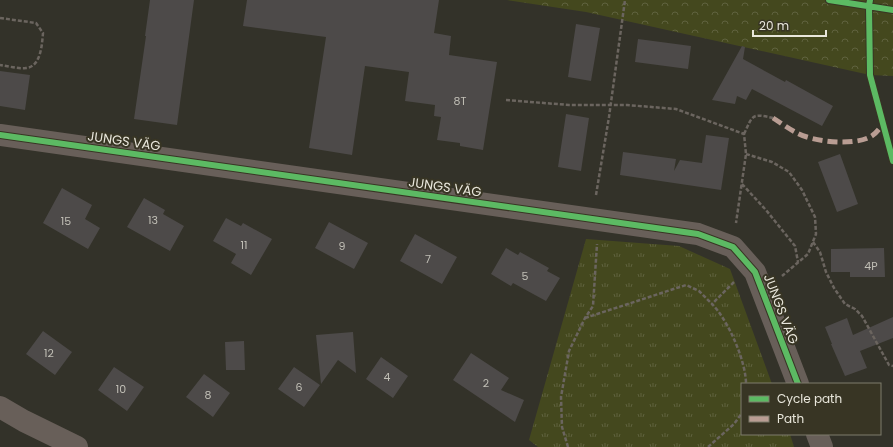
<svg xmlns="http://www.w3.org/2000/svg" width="893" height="447" font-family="Poppins,sans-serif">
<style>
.grass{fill:url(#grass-tufts)}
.forest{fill:url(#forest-crowns)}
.building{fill:#4d4a49}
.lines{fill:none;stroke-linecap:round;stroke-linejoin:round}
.path{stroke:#6b655f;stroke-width:2.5;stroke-dasharray:4 2;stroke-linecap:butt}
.minor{stroke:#685f59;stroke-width:22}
.quiet{stroke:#b99d93;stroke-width:5;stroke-dasharray:10 5;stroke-linecap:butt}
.cycleway-casing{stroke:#383524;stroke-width:8}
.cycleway{stroke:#5cba63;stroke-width:6}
.labels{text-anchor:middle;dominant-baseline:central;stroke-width:4;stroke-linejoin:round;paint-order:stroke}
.number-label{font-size:11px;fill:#c1bfb6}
.street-label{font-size:13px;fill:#e8e6db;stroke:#383524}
</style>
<defs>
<pattern id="grass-tufts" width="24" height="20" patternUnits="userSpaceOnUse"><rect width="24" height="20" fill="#44481e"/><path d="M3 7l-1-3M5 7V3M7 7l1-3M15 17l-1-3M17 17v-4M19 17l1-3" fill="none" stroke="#5f623e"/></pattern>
<pattern id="forest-crowns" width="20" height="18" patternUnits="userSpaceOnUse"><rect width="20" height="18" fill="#44481e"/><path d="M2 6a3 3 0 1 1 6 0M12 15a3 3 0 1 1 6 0" fill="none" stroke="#5f623e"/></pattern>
</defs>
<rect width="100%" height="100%" fill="#333229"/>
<path class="grass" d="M586,239l93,7 51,23 42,115h-30v50h48l4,13h-256l-9,-7z"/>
<path class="forest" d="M507,0h386v76l-23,-1 -284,-63z"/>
<path class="building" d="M150,0h44l-17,125 -43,-6 12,-83h-1z
M247,0h192l-5,33 17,3 -2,19 48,7 -14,88 -23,-4v-3l-23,-3 4,-23 -7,-1 1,-11 -30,-4 4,-29 -44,-6 -13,89 -43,-7 17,-111 -83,-11z
M576,24l24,4 -9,53 -23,-4z
M638,39l53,7 -3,23 -53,-7z
M742,46l3,1 -2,12 42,23 1,-2 47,26 -11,20 -70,-37 -6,11 -9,-4 -2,8 -23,-4z
M0,71l30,4 -5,35 -25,-4z
M566,114l23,4 -8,53 -23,-4z
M706,135l23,3 -8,52 -101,-15 3,-23 53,7 -2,12 6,-11 22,3z
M840,154l18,50 -21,8 -19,-50z
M62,188l30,17 -7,14 15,9 -12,21 -45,-26z
M144,198l21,12 -2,4 21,12 -14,25 -43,-24z
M226,218l15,8 2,-3 29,16 -21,36 -20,-12 5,-9 -23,-13z
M329,222l39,21 -14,26 -39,-21z
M415,234l42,23 -15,27 -42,-23z
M506,248l12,7 2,-3 29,16 -2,3 13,7 -14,23 -33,-18 -2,3 -20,-12z
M884,248l1,29h-35v-5h-19v-23z
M893,317v21l-33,13 7,17 -22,8 -14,-32h1l-7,-17 22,-9 6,17z
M43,331l29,21 -17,23 -29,-21z
M353,332l3,41 -18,-13 -17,24 -5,-49z
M244,341l1,29h-19l-1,-28z
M471,353l38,25 -8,12 23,10 -9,22 -62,-42z
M381,357l27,19 -15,22 -27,-19z
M114,367l30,20 -17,24 -29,-21z
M294,367l26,18 -16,22 -26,-18z
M204,374l26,19 -17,24 -27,-20z"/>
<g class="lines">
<path class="path" d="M0,18l36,5 7,10c-1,11 -2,34 -17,35 -8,1 -18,-2 -26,-3
M506,100l63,5h58l49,4 68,25 2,20 -10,69
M744,134c9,-19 7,-21 29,-16
M746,154l26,8 17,10 13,18 13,27 1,17 -8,20 -26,22
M742,184l24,26 29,36 3,16
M596,195l13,-78 16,-117
M813,242l7,10 6,20 8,16 11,16 10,5 7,7 27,49 4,1
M734,282l-22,22c16,16 34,57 34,80
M585,318l101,-33 13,6 13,13
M568,447l-6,-20 -1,-30 8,-46 16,-33 8,-12 4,-62
M708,447l26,-23 8,-11"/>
<path class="minor" d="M0,135l698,99 35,13 22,25 43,112
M0,407l24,14 53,26
M817,434l5,13"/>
<path class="quiet" d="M773,118c8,5 16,11 24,15 17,9 56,13 73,4 6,-3 9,-8 13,-13"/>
<g class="cycleway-casing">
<path id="cycleway" d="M829,0l64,10
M870,0l-1,6 1,69 23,86
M0,135l698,99 35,13 22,25 43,112"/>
</g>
<use href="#cycleway" class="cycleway"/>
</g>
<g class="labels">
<g class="number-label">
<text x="460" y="101">8T</text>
<text x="153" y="220">13</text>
<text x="66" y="221">15</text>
<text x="244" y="245">11</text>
<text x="342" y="246">9</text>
<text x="428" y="259">7</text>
<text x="871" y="266">4P</text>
<text x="525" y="276">5</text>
<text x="49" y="353">12</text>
<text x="387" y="377">4</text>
<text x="486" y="383">2</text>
<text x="299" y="387">6</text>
<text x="121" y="389">10</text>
<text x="208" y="395">8</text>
</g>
<g class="street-label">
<text transform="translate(124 141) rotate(8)">JUNGS VÄG</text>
<text transform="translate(445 187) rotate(8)">JUNGS VÄG</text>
<text transform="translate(781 309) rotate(69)">JUNGS VÄG</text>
</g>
</g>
<rect x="741" y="383" width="140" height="52" fill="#383524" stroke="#7e7c6d"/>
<rect x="749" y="396" width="20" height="6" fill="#5cba63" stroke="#7e7c6d"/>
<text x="777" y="403" font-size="12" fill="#e8e6db">Cycle path</text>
<rect x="749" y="416" width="20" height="6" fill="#b99d93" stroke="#7e7c6d"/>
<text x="777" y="423" font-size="12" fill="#e8e6db">Path</text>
<path d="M753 30v6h73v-6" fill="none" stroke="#e8e6db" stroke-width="2"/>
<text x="759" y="30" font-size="12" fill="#e8e6db" stroke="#383524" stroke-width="3" paint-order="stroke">20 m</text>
</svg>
